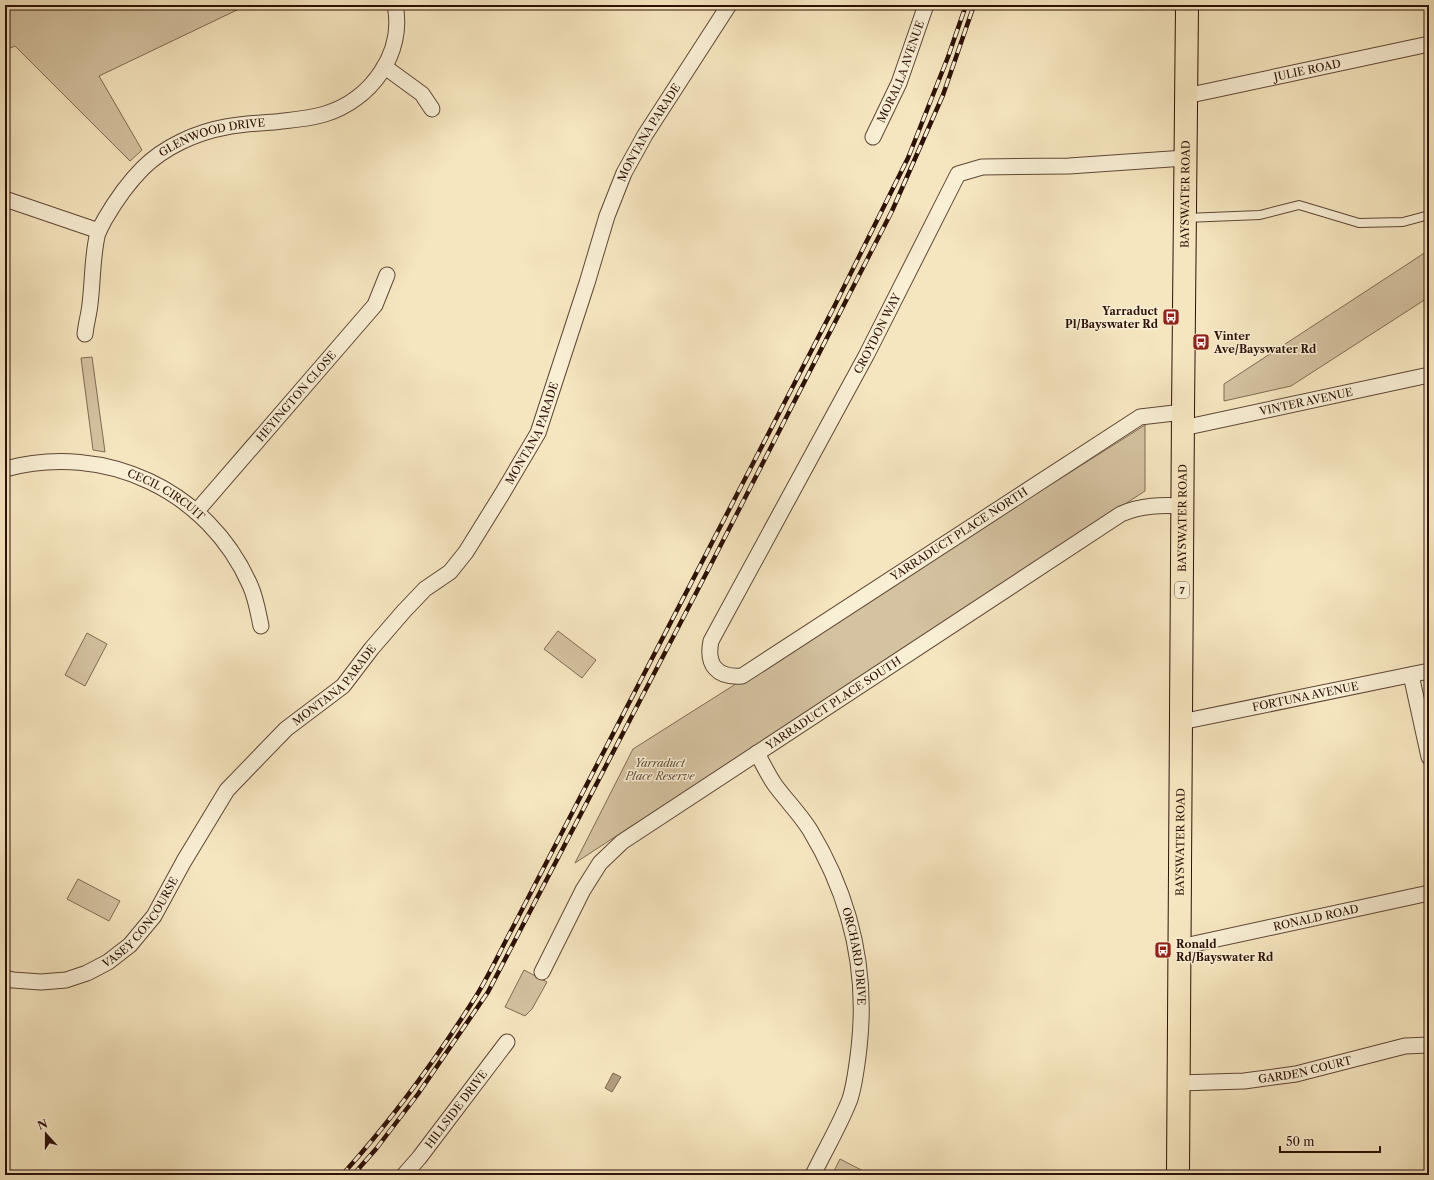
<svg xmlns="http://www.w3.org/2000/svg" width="1434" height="1180" font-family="'Libre Caslon Text',serif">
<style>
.green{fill:#d4c2a0;stroke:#806a54}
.water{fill:#b29e80;stroke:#7d6650}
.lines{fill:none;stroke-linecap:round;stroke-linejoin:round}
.service-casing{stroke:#5f4635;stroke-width:10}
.minor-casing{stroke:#5f4635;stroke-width:17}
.primary-casing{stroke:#2d1107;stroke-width:24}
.service{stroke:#f9efd5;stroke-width:8}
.minor{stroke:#f9efd5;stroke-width:15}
.primary{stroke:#f6e6bf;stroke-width:22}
.rail-casing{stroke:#2d1107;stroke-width:4.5}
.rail{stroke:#f9efd5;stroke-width:3;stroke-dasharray:9;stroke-linecap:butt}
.labels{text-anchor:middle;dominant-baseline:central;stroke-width:3;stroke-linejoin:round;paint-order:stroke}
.shield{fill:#f9efd5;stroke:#6a5445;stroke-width:1}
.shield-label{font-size:10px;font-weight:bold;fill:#2d1107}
.street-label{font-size:11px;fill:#2d1107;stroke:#f9efd5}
.poi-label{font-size:11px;font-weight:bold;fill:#2d1107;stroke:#f9efd5;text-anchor:start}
.park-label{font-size:11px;font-style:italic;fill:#674f3d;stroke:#f9efd5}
</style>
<rect width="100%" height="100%" fill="#f6e6bf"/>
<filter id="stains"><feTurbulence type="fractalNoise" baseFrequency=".005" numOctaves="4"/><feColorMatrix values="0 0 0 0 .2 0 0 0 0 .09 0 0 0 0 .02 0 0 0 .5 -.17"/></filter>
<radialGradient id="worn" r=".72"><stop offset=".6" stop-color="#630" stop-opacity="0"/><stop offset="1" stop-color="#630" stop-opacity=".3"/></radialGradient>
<path class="green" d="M5,5h200l32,5 -138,66 43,74 -12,11 -115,-115 -7,3 -3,-8z
M1429,250v47l-138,89 -67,15v-17z
M92,357l13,95 -12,-2 -12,-92z
M1145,425v66l-570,372 58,-114z
M558,631l38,29 -14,18 -38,-29z
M87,633l20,11 -22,42 -20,-11z
M78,879l42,22 -11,20 -42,-22z
M524,970l23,12 -15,27 -7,7 -20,-9z
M840,1159l31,16h-39z"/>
<path class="water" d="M613,1073l8,4 -9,15 -7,-4z"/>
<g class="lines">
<g class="service-casing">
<path id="service" d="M1185,218l75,-3 39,-10 60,18 44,-1 26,-7"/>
</g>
<g class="minor-casing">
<g id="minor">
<path d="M385,67l37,27 10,15"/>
<path id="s1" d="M1186,96l243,-52"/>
<path id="s2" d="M873,137l26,-54 27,-78"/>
<path d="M5,199l94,32"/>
<path id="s3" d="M85,334c1,-10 4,-20 5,-30 3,-24 2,-48 8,-72 2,-4 5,-9 7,-13 11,-19 23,-36 38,-51 21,-21 54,-36 83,-41 16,-3 32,-4 48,-5 17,-2 35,-3 51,-8 46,-14 80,-61 70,-109"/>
<path id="s4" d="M1183,412l-43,5 -398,259c-25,2 -36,-11 -31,-35l156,-287 91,-180 24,-7 87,-1 116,-8"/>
<path id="s5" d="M1183,428l246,-53"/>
<path id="s6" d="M5,469c100,-27 203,21 245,116 6,13 8,27 11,41"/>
<path id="s7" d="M196,512l179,-207 12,-30"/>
<path d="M1411,675l18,82"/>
<path id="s8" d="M1181,722l248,-51"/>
<path id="s9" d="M757,753c6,11 11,22 18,32 11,15 25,29 35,45 41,68 58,139 49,218 -2,17 -4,35 -9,51 -10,26 -25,51 -37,76"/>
<path id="s10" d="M1180,947l249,-54"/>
<path id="s11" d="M542,972l41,-82 17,-27 22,-21 499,-328c20,-9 41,-9 62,-8"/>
<path id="s12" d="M5,978l8,2 28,2 25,-2 21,-7 21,-11 22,-17 24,-29 30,-55 43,-71 59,-61 57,-43 29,-38 32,-37 21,-22 25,-17 16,-20 36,-58 36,-61 49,-150 20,-67 17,-43 21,-38 84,-130"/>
<path id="s13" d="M1179,1083l65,-2 52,-7 109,-28 24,-1"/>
<path id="s14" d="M404,1175l15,-17 88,-116"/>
</g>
</g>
<g class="primary-casing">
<g id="primary">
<path id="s15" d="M1178,1175l5,-763 4,-407"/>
</g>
</g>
<use href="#service" class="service"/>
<use href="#minor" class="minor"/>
<use href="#primary" class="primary"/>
<g class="rail-casing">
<path id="rail" d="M342,1175c49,-54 92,-113 131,-174 15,-23 26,-48 39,-72l323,-624 73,-147 40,-101 18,-52
M353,1175l23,-26 42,-55 70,-102 219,-420 185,-361 51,-116 31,-90"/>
</g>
<use href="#rail" class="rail"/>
</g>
<defs>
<g id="bus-square" transform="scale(0.9)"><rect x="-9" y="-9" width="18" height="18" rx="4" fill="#8f2418" stroke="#f9efd5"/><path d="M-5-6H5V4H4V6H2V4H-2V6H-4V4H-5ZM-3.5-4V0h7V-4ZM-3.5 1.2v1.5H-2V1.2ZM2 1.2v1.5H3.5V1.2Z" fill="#fff"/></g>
</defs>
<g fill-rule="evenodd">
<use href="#bus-square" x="1171" y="317"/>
<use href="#bus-square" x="1201" y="342"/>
<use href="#bus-square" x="1163" y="950"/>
</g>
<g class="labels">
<rect class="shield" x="1175" y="582" width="14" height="16" rx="3"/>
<g class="shield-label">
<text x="1182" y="590">7</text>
</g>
<g class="street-label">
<text stroke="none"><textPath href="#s2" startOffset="71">MORALLA AVENUE</textPath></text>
<text stroke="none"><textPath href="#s1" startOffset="124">JULIE ROAD</textPath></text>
<text stroke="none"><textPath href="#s12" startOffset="1118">MONTANA PARADE</textPath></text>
<text stroke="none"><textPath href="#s3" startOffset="259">GLENWOOD DRIVE</textPath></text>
<text stroke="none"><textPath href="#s15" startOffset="981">BAYSWATER ROAD</textPath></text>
<text stroke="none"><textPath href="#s4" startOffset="925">CROYDON WAY</textPath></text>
<text stroke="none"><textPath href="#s7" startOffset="153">HEYINGTON CLOSE</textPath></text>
<text stroke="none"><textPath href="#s5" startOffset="126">VINTER AVENUE</textPath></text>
<text stroke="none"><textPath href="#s12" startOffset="794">MONTANA PARADE</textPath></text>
<text stroke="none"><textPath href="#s6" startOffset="169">CECIL CIRCUIT</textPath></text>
<text stroke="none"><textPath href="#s15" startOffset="657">BAYSWATER ROAD</textPath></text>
<text transform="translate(959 534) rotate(-33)">YARRADUCT PLACE NORTH</text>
<text stroke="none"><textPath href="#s12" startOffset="469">MONTANA PARADE</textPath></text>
<text stroke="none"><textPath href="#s8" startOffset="127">FORTUNA AVENUE</textPath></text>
<text stroke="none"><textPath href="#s11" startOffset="407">YARRADUCT PLACE SOUTH</textPath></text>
<text stroke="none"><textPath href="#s15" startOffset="333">BAYSWATER ROAD</textPath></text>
<text stroke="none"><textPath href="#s10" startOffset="139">RONALD ROAD</textPath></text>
<text stroke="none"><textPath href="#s12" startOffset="159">VASEY CONCOURSE</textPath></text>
<text stroke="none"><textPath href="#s9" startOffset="229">ORCHARD DRIVE</textPath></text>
<text stroke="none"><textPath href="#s13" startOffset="127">GARDEN COURT</textPath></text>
<text stroke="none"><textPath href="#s14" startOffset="84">HILLSIDE DRIVE</textPath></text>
</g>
<g class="poi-label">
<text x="1158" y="311" text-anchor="end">Yarraduct<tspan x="1158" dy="13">Pl/Bayswater Rd</tspan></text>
<text x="1214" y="336">Vinter<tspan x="1214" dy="13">Ave/Bayswater Rd</tspan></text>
<text x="1176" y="944">Ronald<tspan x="1176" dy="13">Rd/Bayswater Rd</tspan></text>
</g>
<g class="park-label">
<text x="660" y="763">Yarraduct<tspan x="660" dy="13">Place Reserve</tspan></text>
</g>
</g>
<rect width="1434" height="1180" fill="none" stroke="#f6e6bf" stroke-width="20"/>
<rect x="6" y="6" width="1422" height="1168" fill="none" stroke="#2d1107" stroke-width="2"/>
<rect x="10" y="10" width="1414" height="1160" fill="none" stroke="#2d1107"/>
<g transform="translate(46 1134) rotate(339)" stroke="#f9efd5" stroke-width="3" paint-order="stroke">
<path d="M0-3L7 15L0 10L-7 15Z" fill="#2d1107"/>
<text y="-6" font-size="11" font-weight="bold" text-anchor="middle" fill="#2d1107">N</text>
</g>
<path d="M1280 1146v6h100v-6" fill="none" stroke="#2d1107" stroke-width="2"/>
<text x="1286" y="1146" font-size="12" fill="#2d1107" stroke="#f9efd5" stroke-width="3" paint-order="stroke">50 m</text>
<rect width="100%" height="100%" filter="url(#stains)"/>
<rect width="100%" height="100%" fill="url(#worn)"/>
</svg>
